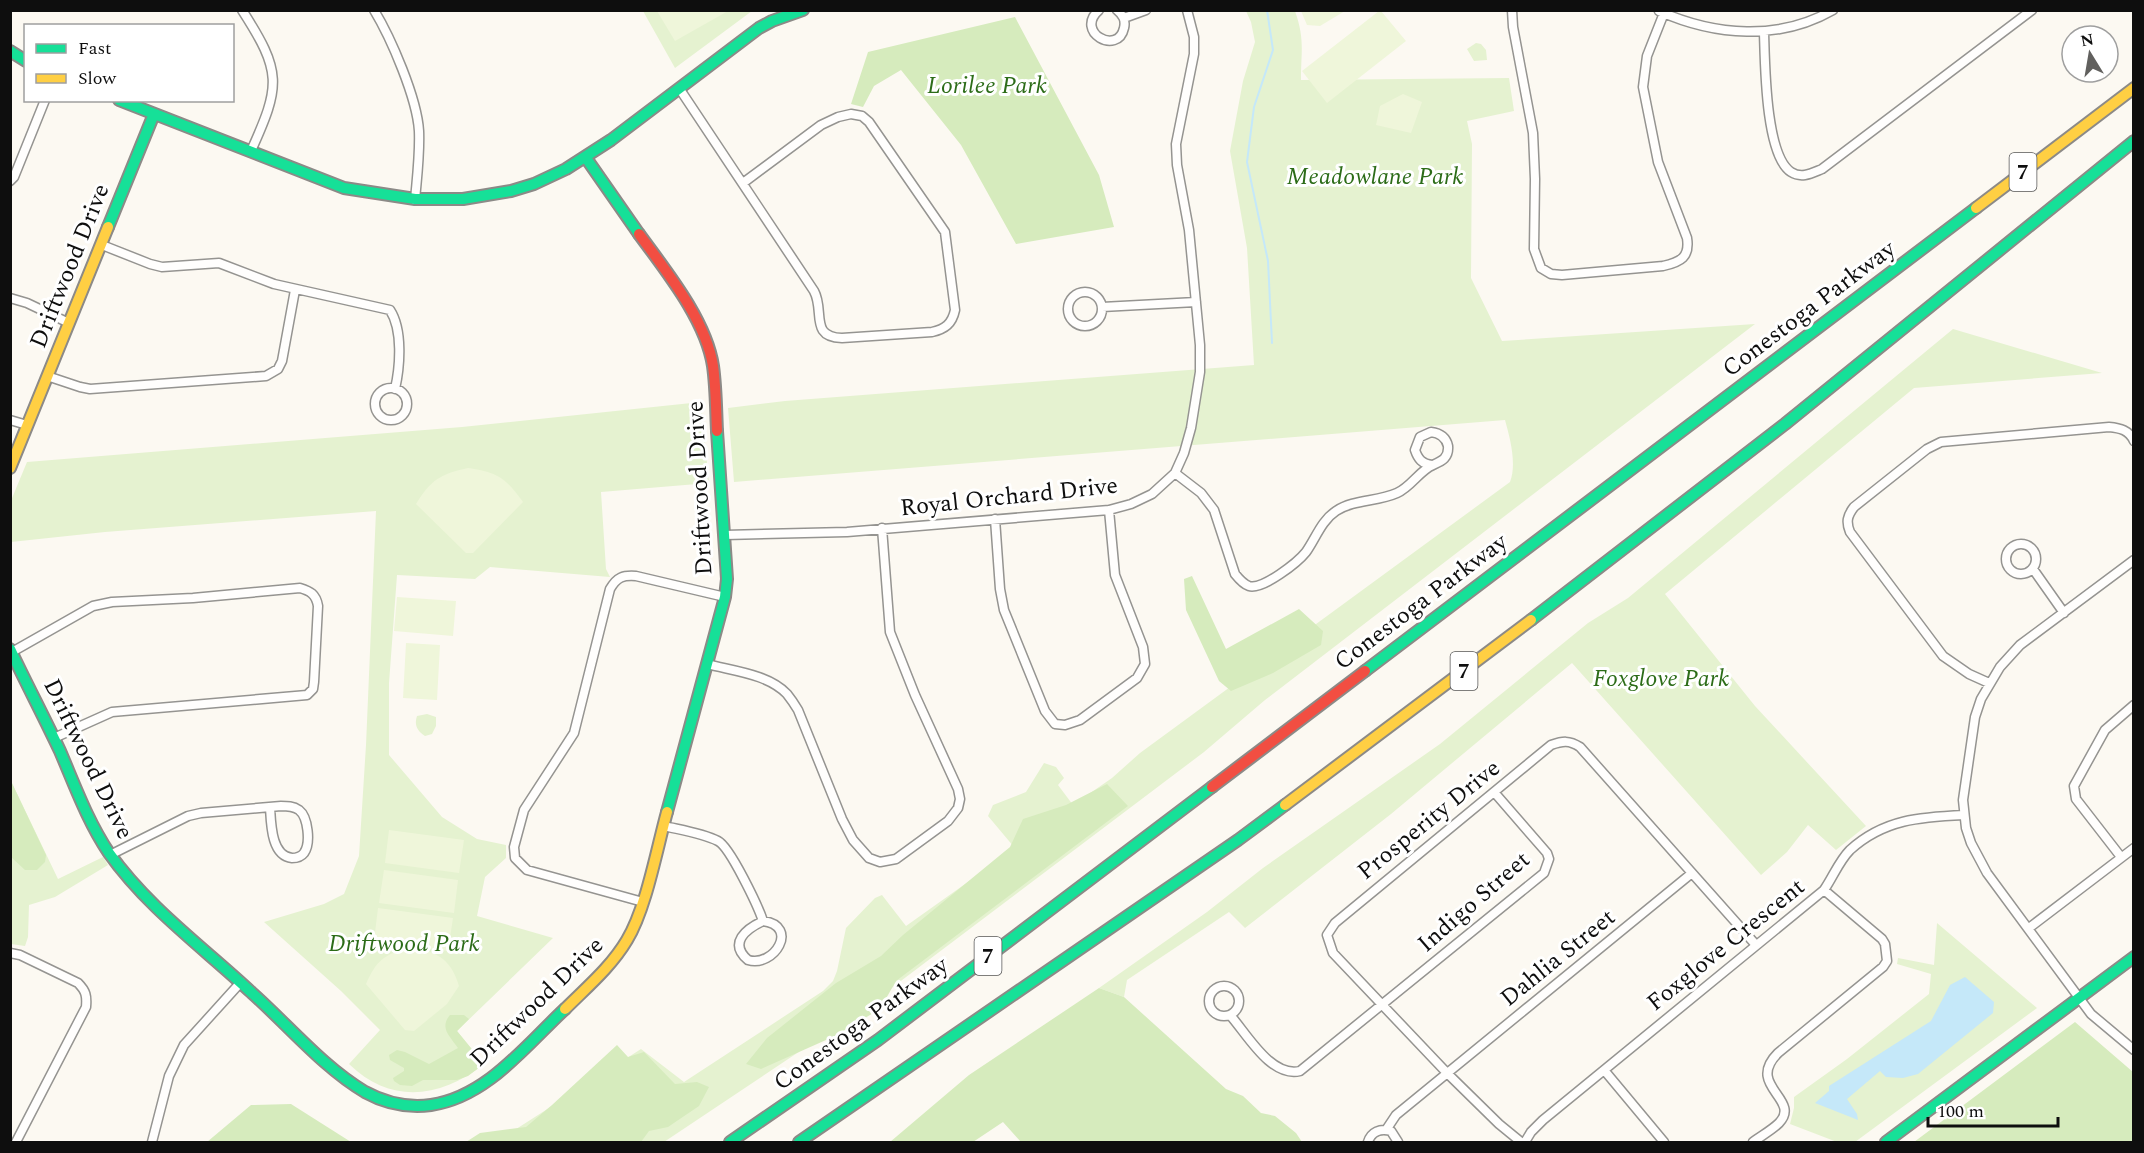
<svg xmlns="http://www.w3.org/2000/svg" width="2144" height="1153" font-family="Spectral,serif">
<style>
.green{fill:#e5f2d0}
.forest{fill:#d6ebbd}
.pitch{fill:#eff6da}
.water{fill:#c5e8f9}
.lines{fill:none;stroke-linecap:round;stroke-linejoin:round}
.stream{stroke:#c5e8f9;stroke-width:2}
.street-casing{stroke:#959491;stroke-width:11}
.fast-casing{stroke:#8c8a87;stroke-width:14}
.slow-casing{stroke:#8c8a87;stroke-width:14}
.jam-casing{stroke:#8c8a87;stroke-width:14}
.street{stroke:#fffefd;stroke-width:8}
.fast{stroke:#16e098;stroke-width:10}
.slow{stroke:#ffcf43;stroke-width:10}
.jam{stroke:#f24e42;stroke-width:10}
.labels{text-anchor:middle;dominant-baseline:central;stroke-width:6;stroke-linejoin:round;paint-order:stroke}
.shield{fill:#fff;stroke:#565656;stroke-width:1.5}
.shield-label{font-size:22px;font-weight:bold;fill:#0e0e0e}
.park-label{font-size:24px;font-style:italic;fill:#2c6c18;stroke:#fff}
.street-label{font-size:24px;fill:#0e0e0e;stroke:#fff}
</style>
<rect width="100%" height="100%" fill="#fcf9f2"/>
<path class="green" d="M643,11h109l-77,57z
M1246,11h49c10,29 6,39 6,69l208,-2 5,33 -47,10 5,23 -1,134 31,63 253,-17 -490,376 -61,52 -335,253 -205,137h-168l145,-93 43,33 139,-91 10,-10 4,-10 9,-43 29,-30 7,-3 24,31 90,-64 18,-15 -26,-31 5,-11 33,-13 18,-29 12,4 8,11 -6,7 15,20 39,-27 28,-25 370,-271c7,-18 0,-44 -5,-62l-771,62 -6,-74 57,-7 469,-36 -7,-117 -17,-97 13,-70 12,-39 -4,-20z
M1476,43l5,1 5,6 1,10 -13,1 -7,-12z
M1953,329l149,44 -188,15 -249,206 90,112 111,120 -30,24 -28,-25 -21,27 -26,23 -189,-212 -181,151 -146,114 -16,-16 -102,68 -3,17 -25,-9 108,-76 56,-44 177,-124 148,-121 40,-25z
M701,402l8,81 -108,9 5,77 4,8 -120,-10 -15,12 -78,-4 -8,108v72l53,62 35,22 29,6v13l-21,19 -8,39 76,22 -96,93 27,33c-43,34 -93,41 -135,0l31,-34 -39,-39 -77,-69 60,-18 20,-10 15,-38 7,-111 10,-234 -271,21 -94,10 -1,-39 17,-41 435,-35z
M427,714l9,3v9l-4,8 -7,2c-8,-5 -11,-11 -8,-20z
M10,779l48,100 45,-22 5,8 -53,32 -26,8 -1,32 -3,9 -14,-2z
M1937,923l100,85 -182,134h-18l-47,-18 4,-16v-11l53,-38 82,-65 2,-20 -34,-10 1,-6 36,7z"/>
<path class="forest" d="M1015,17l84,158 15,52 -98,17 -55,-99 -60,-75 -27,16 -11,21 -12,-3 17,-52z
M1192,576l34,73 73,-40 24,22 -2,14 -48,28 -42,18 -12,-10 -33,-71 -2,-31z
M10,779l36,76 -1,7 -8,8h-12l-14,-13z
M1107,784l21,22 -232,175 -16,28 -45,27 -74,33 -15,-5 21,-26 69,-55 45,-27 22,-21 107,-88 13,-28 43,-14z
M1099,988l25,9 102,92 17,7 18,17 14,3 21,17 6,9h-281l-18,-20 -30,20h-83l79,-67z
M450,1015h14l5,4 -12,12 27,33 -16,12 -11,4h-34l-11,6 -12,-1 -6,-4 -1,-3 11,-7v-3l-14,-8 -1,-5 8,-5 8,2 24,12 29,-16c-8,-12 -19,-20 -8,-33z
M2075,1022l58,50v70h-219z
M617,1045l11,12 16,-5 31,32 22,-2 12,5 -10,19 -31,21 -19,4 -8,11h-175l14,-9 46,-6 26,-22z
M291,1104l60,38h-144l44,-37z"/>
<path class="pitch" d="M657,11h71l-53,30z
M1301,11h44l-25,15 -13,-1z
M1379,11h2l25,30 -79,62 -25,-32z
M1403,94l19,8 -11,31 -35,-8 4,-19z
M468,468c29,4 38,10 55,34l-50,51h-7l-50,-49c15,-24 24,-30 52,-36z
M397,597l59,4 -3,35 -59,-5z
M406,643l34,2 -3,55 -34,-2z
M389,830l75,10 -5,33 -74,-10z
M384,870l74,10 -4,33 -75,-10z
M378,908l75,10 -5,33 -74,-10z
M407,948c28,2 44,10 52,38l-12,18 -33,27 -9,-1 -39,-46c10,-23 18,-29 41,-36z"/>
<path class="water" d="M1965,977l29,25 -1,11 -75,61 -15,4 -17,-1 -6,-6 -33,28 10,15 1,6 -43,-17 14,-12v-5l102,-65 19,-36z"/>
<g class="lines">
<path class="stream" d="M1267,10l6,40 -19,57 -7,55 21,99 4,82"/>
<g class="street-casing">
<path id="street" d="M242,10c40,62 39,75 9,141
M374,10c17,28 43,88 45,121 1,23 -2,46 -4,69
M1099,10c-25,22 19,46 25,18 2,-8 -1,-13 -7,-18
M1512,10l1,17 20,106 2,46 -1,70 7,19 10,6 11,1 101,-9c18,-4 27,-9 24,-28l-29,-76 -15,-75 4,-31 17,-43
M1659,11c56,25 120,30 174,-1
M1124,18l22,-8
M1764,32c1,29 1,123 27,140 11,7 21,1 31,-3l210,-159
M679,88l135,203c11,20 -5,46 28,47l90,-6c13,-3 20,-8 23,-22l-10,-78 -76,-110 -7,-6 -11,-2 -13,3 -17,8 -78,58
M10,181l4,-4 31,-77
M102,245l48,19 12,3 57,-4 55,21 116,26c13,20 10,57 5,79
M1068 309a17 17 0 1 1 34 0a17 17 0 1 1-34 0Z
M10,298l17,5 42,20
M1102,307l94,-5
M47,376l33,11 10,2 176,-13 12,-7 4,-8 13,-71
M375 404a16 16 0 1 1 32 0a16 16 0 1 1-32 0Z
M10,420l17,5
M1175,473l26,20 13,17 21,64c4,5 8,10 14,12 14,4 49,-24 57,-34 10,-14 15,-31 30,-41 18,-12 41,-9 61,-18 14,-6 23,-23 36,-28 9,-4 16,-7 15,-19 -2,-9 -9,-13 -17,-14l-11,5 -5,13c3,9 7,14 17,15
M995,519l5,70 4,21 41,101 10,13 10,1 15,-5 57,-42 8,-14 -2,-17 -28,-72 -6,-65
M725,535l122,-3 262,-22 22,-6 21,-10 23,-21 9,-20 7,-25 9,-56v-27l-11,-115 -12,-65 -1,-21 18,-90v-17l-7,-27
M2006 559a15 15 0 1 1 30 0a15 15 0 1 1-30 0Z
M2134,560l-114,85 -20,22 -19,32 -6,18 -12,83 3,28 5,15 16,30 104,141 43,36
M2033,569l31,44
M12,652l81,-46 19,-4 81,-4 107,-10c10,3 16,6 18,18l-4,76 -1,7 -6,6 -195,17 -58,26
M707,664c26,7 61,10 80,30 4,5 8,11 11,16l44,109 11,21 16,18 11,4 16,-3 52,-38 10,-13 2,-9 -2,-10 -43,-94 -25,-63 -8,-104
M1989,683l-20,-9 -26,-18 -93,-124c-4,-10 -3,-16 4,-25l73,-58 14,-7 168,-15c11,1 20,3 25,14
M664,826c17,4 38,7 54,15 12,6 40,65 45,80
M110,855l78,-39 13,-3 80,-7c6,0 12,0 18,4 9,7 12,33 5,43 -3,4 -8,5 -12,5 -21,-2 -21,-35 -22,-51
M2121,857l-45,-58 -2,-13 31,-56 29,-25
M643,902l-116,-32 -12,-12 -1,-11 10,-37 50,-77 36,-144c7,-12 13,-14 26,-13l89,21
M763,921c37,5 11,47 -15,39 -20,-17 -2,-31 15,-39z
M2029,928l105,-80
M10,953l10,2 58,28c8,8 9,13 8,24l-70,135
M1209 1001a15 15 0 1 1 30 0a15 15 0 1 1-30 0Z
M1230,1015c17,19 41,63 70,56l244,-198 5,-14 -2,-6 -53,-61
M1604,1070l60,72
M1386,1130l10,-15 296,-242
M152,1142l17,-66 15,-31 57,-63
M1368,1142c3,-10 12,-14 23,-11l7,11
M1521,1142l-22,-18 -52,-51 -114,-120 -6,-18 8,-12 216,-178c12,-4 18,-5 29,2l176,198
M1525,1142l6,-10 12,-12 281,-230c9,-13 15,-29 26,-40 34,-31 71,-33 114,-35
M1753,1142c8,-6 19,-12 26,-19 23,-24 -34,-37 -1,-70l105,-86 4,-6 -2,-17 -3,-5 -58,-49"/>
</g>
<g class="fast-casing">
<path id="fast" d="M10,51l16,10
M119,100l225,88 71,11h48l48,-8 23,-7 32,-15 45,-29 148,-112 13,-7 31,-11
M586,158l53,76
M108,227l46,-113
M1531,620l254,-196 349,-283
M10,649c16,34 34,68 50,102 15,35 28,71 49,102 39,55 95,95 143,140 36,32 72,75 113,99 20,11 43,16 66,13 56,-8 95,-60 134,-96
M1365,671l611,-463
M667,812l58,-215 2,-18 -10,-148
M730,1142l148,-102 334,-253
M799,1142l439,-302 47,-35
M1886,1142l248,-185"/>
</g>
<g class="slow-casing">
<path id="slow" d="M1976,208l158,-120
M10,468l98,-241
M1285,805l246,-185
M565,1009c22,-22 46,-42 62,-69 19,-31 30,-92 40,-128"/>
</g>
<g class="jam-casing">
<path id="jam" d="M639,234c27,37 67,86 74,132 3,21 3,44 4,65
M1212,787l153,-116"/>
</g>
<use href="#street" class="street"/>
<use href="#fast" class="fast"/>
<use href="#slow" class="slow"/>
<use href="#jam" class="jam"/>
</g>
<g class="labels">
<g class="shield">
<rect x="2009.5" y="153" width="27" height="38" rx="4.5"/>
<rect x="1450.5" y="652" width="27" height="38" rx="4.5"/>
<rect x="974.5" y="937" width="27" height="38" rx="4.5"/>
</g>
<g class="shield-label">
<text x="2023" y="172">7</text>
<text x="1464" y="671">7</text>
<text x="988" y="956">7</text>
</g>
<g class="park-label">
<text x="987" y="86">Lorilee Park</text>
<text x="1375" y="177">Meadowlane Park</text>
<text x="1661" y="679">Foxglove Park</text>
<text x="404" y="944">Driftwood Park</text>
</g>
<g class="street-label">
<text transform="translate(70 266) rotate(-68)">Driftwood Drive</text>
<text transform="translate(1809 309) rotate(-37)">Conestoga Parkway</text>
<text transform="translate(700 488) rotate(-93)">Driftwood Drive</text>
<text transform="translate(1009 497) rotate(-6)">Royal Orchard Drive</text>
<text transform="translate(1421 602) rotate(-37)">Conestoga Parkway</text>
<text transform="translate(88 759) rotate(64)">Driftwood Drive</text>
<text transform="translate(1429 820) rotate(-39)">Prosperity Drive</text>
<text transform="translate(1474 902) rotate(-41)">Indigo Street</text>
<text transform="translate(1726 945) rotate(-39)">Foxglove Crescent</text>
<text transform="translate(1558 958) rotate(-39)">Dahlia Street</text>
<text transform="translate(537 1002) rotate(-44)">Driftwood Drive</text>
<text transform="translate(861 1024) rotate(-36)">Conestoga Parkway</text>
</g>
</g>
<rect width="2144" height="1153" fill="none" stroke="#0e0e0e" stroke-width="24"/>
<rect x="24" y="24" width="210" height="78" fill="#ffffff" stroke="#9f9f9f" stroke-width="1.5"/>
<rect x="36" y="44" width="30" height="9" fill="#16e098" stroke="#9f9f9f" stroke-width="1.5"/>
<text x="78" y="54" font-size="18" fill="#0e0e0e">Fast</text>
<rect x="36" y="74" width="30" height="9" fill="#ffcf43" stroke="#9f9f9f" stroke-width="1.5"/>
<text x="78" y="84" font-size="18" fill="#0e0e0e">Slow</text>
<g transform="translate(2090 54) rotate(349)"><circle r="28" fill="#ffffff" stroke="#9f9f9f" stroke-width="1.5"/>
<path d="M0-4.5L10 22L0 15L-10 22Z" fill="#61605e"/>
<text y="-9" font-size="16" font-weight="bold" text-anchor="middle" fill="#0e0e0e">N</text>
</g>
<path d="M1928 1117v9h130v-9" fill="none" stroke="#0e0e0e" stroke-width="3"/>
<text x="1937" y="1117" font-size="18" fill="#0e0e0e" stroke="#ffffff" stroke-width="4.5" paint-order="stroke">100 m</text>
</svg>
